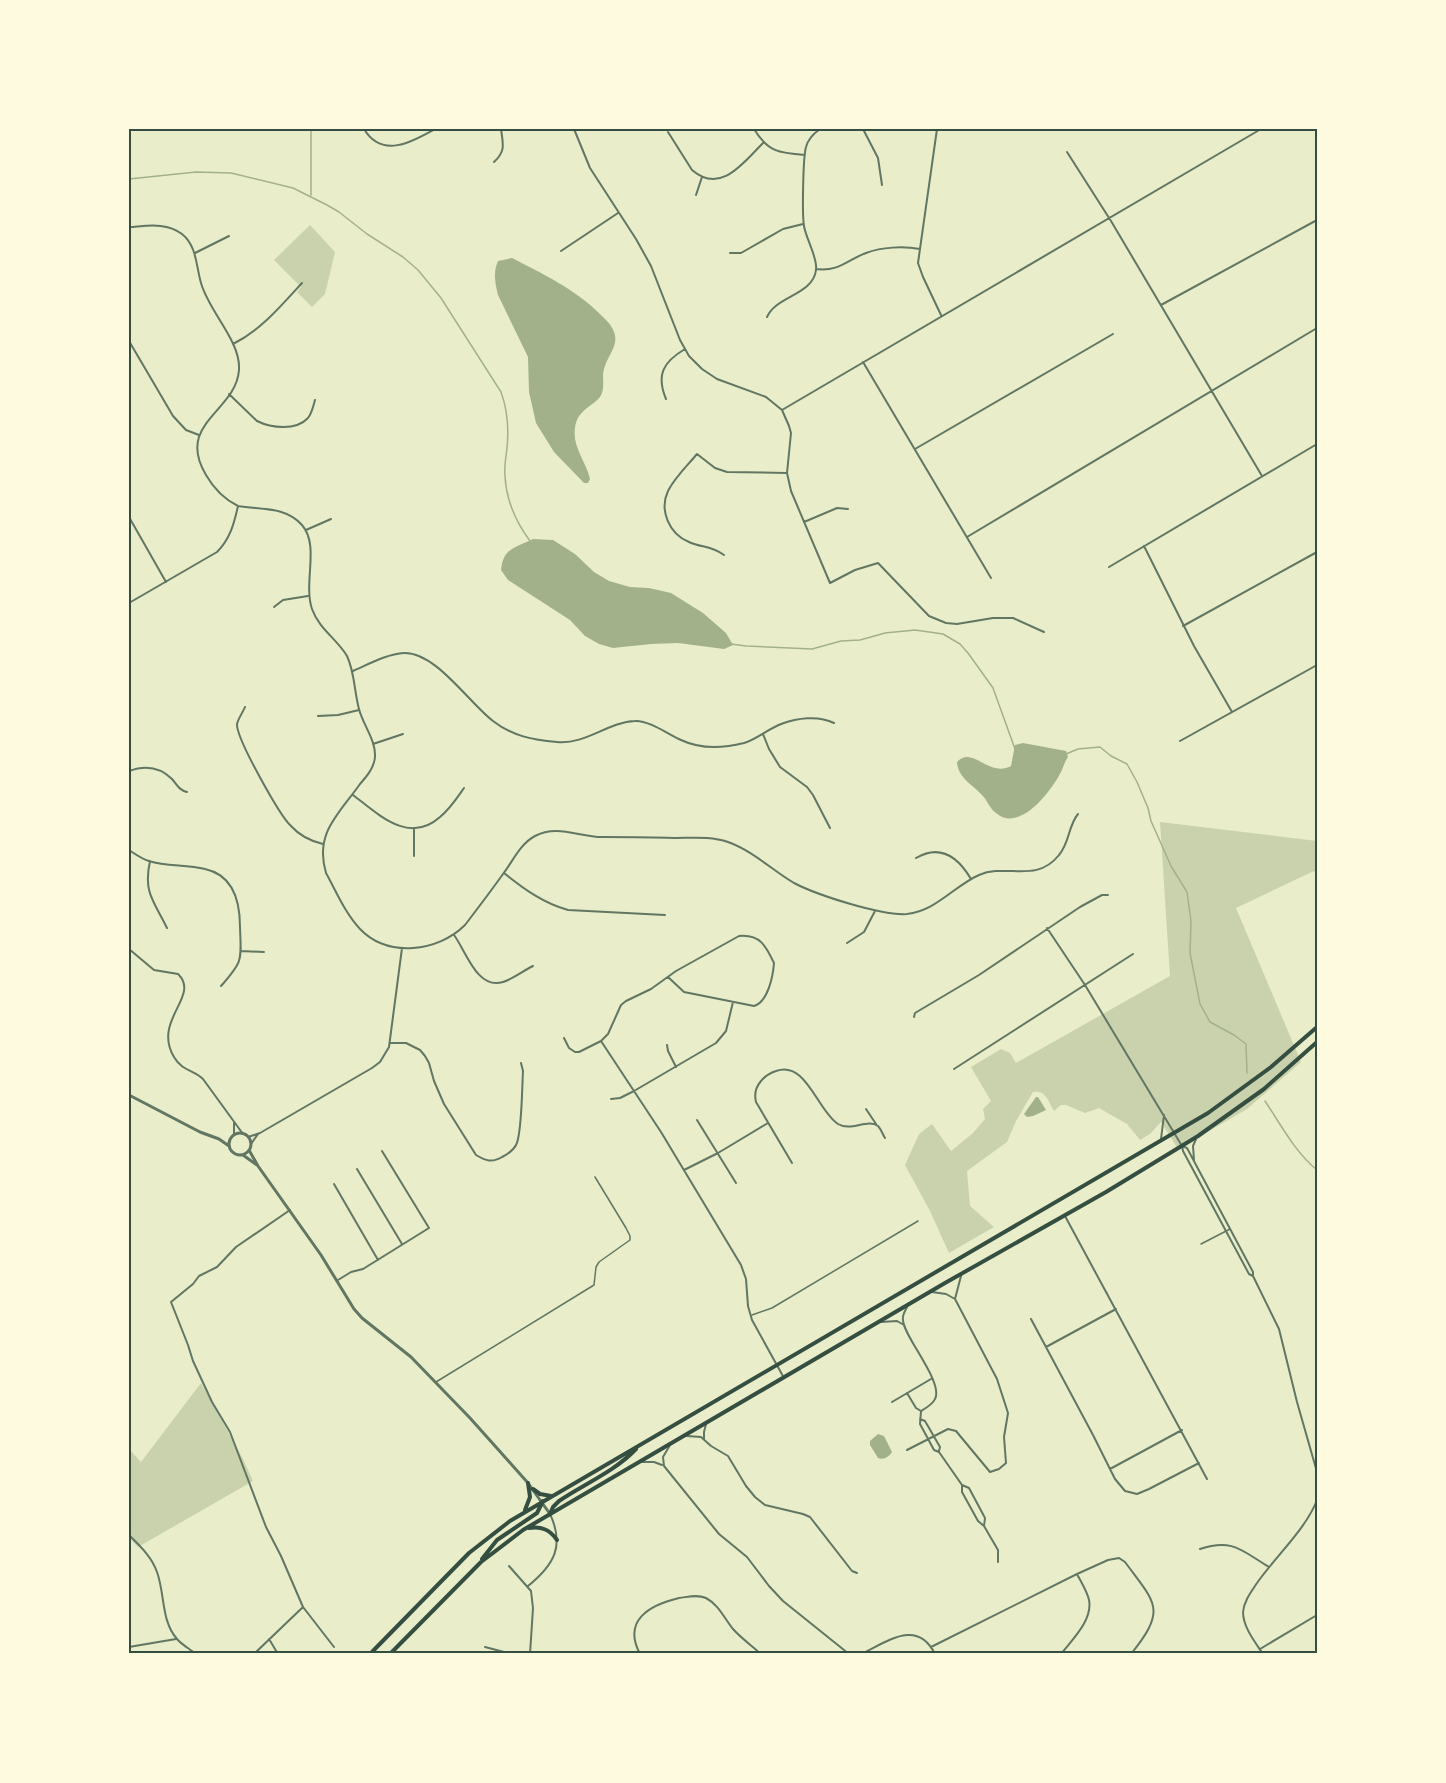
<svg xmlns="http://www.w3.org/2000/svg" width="1446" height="1783" font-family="'Sofia Sans Condensed',sans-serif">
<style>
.green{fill:#cad2ad}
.water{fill:#a3b18a}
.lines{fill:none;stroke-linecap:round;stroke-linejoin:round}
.stream{stroke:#a3b18a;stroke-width:1.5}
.service{stroke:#617663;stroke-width:1.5}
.minor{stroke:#617663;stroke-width:2}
.tertiary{stroke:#617663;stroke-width:3}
.primary{stroke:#344e41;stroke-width:4}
.neatline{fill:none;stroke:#344e41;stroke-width:2}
</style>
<rect width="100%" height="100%" fill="#e9edc9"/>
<path class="green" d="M310,225l25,27 -10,42 -13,13 -15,-15 4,-5 -27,-27z
M1160,822l157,19v36l-3,-6 -78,37 65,154 -54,47 -69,40 -17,-27 -11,12 -10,6 -13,-16 -28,-16 -14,5 -19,-8h-5l-7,6c-6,-10 -8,-21 -21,-19l-17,29 -9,21 -40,29 3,35 24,21 -45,26 -19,-42 -25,-46 14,-31 13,-10 19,27 22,-18 12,-14 -2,-10 8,-8 -20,-34 30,-18 9,4 6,10 154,-87z
M201,1383l42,76 10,22 -115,66 -9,-9v-89l12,13z"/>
<path class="water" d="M512,258c31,16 63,31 88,56 5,5 12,11 14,18 5,13 -5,22 -9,34 -4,9 0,18 -3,27 -4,12 -25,15 -27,35 -3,19 11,33 15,51l-2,4h-4l-30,-31 -18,-29 -7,-31 -1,-35 -30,-62c-3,-12 -5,-23 0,-34z
M533,539l20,1 22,14 19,18 15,9 21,6 19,1 22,5 32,20 23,20 7,12 -9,4 -46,-6 -27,1 -38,4 -14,-4 -14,-8 -15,-16 -62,-40 -7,-10c2,-22 14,-22 32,-31z
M1023,743l43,8 2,6c-3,4 -4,8 -6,13 -9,19 -42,64 -66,43 -6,-4 -9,-13 -14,-18 -10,-11 -24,-17 -25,-33 15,-17 32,16 54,4l4,-21z
M1036,1097h2l8,13 -13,6 -6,1 -3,-3z
M878,1434l6,2 8,16c-3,5 -8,8 -14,6l-8,-13v-4z"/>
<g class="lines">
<path class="stream" d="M311,129v66
M129,179l67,-7 35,1 62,15 34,17 12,7 28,22 36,23 15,13 23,28 60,94c7,19 8,36 6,56 -1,9 -3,18 -2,28 1,23 11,46 25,65
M731,644l15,2 66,3 29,-8 19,-1 25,-7 30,-3 28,4 17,10 8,9 25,35 22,61
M1066,754l12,-5 22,-2 11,9 16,8 10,18 11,26 3,13 20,45 16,26 4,29 -1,32 10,51 10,18 24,13 12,9 1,29
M1265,1101c16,24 30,51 52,69"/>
<path class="service" d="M1201,1244l29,-15
M752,1315l20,-7 146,-87
M436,1382l158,-97 2,-18 3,-5 31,-22v-4l-4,-8 -31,-51"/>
<path class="minor" d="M364,129c18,30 48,13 71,0
M574,129l16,39 46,71 15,27 29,74 9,16 13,13 15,10 49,18 16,13 7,16 2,7 -4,40 4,18 39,92 25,-13 23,-7 51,53 17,7 11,1 36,-6h20l31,14
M754,129c14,23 25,24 51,26
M863,129l15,29 4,27
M937,129l-19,134 5,14 18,38
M668,132l24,38c29,25 52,-8 71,-27
M1067,152l44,69 151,255
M494,162c12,-11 9,-18 7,-33
M696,195l6,-18
M129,227c18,-1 37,-5 53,7 15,12 14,32 19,49 8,29 40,58 38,87 -3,42 -64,53 -33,105 8,14 18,24 32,31 23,4 47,0 64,19 18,21 1,57 10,84 7,20 25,30 35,47 8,17 7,35 12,53 4,16 17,31 16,48 -1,11 -8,19 -15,27 -21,30 -46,49 -34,89 10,18 19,40 34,56 28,29 78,23 105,-4 13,-17 26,-34 38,-51 10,-13 17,-30 32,-38 22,-12 44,1 67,1 24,0 48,0 72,1 18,0 37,-2 54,4 25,9 44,28 66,41 23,12 88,33 113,31 29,-3 47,-28 72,-39 27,-12 57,9 80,-20 11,-13 9,-29 19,-41
M561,251l57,-38
M195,253l34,-17
M730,253h11l42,-24 20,-5
M816,269c23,3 31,-9 50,-16 16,-6 37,-7 54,-4
M1161,305l156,-85
M767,317c9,-21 46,-22 49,-47 2,-12 -10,-31 -12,-44 -2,-11 -1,-69 2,-79 2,-8 7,-13 14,-18
M129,341l44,75 13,14 13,5
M233,344c28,-14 48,-38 69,-61
M863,362l128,216
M229,394l28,27c14,7 39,10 51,-3 4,-5 5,-11 7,-18
M666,399c-10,-24 -3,-37 19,-50
M782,410l479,-281
M915,449l198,-115
M129,517l37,65
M804,522l33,-14 11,1
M306,530l25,-11
M967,537l350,-209
M1144,546l50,100 38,66
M724,555c-14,-10 -22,-7 -35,-13 -20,-8 -30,-32 -21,-51 7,-14 20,-26 29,-37l18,14 12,4 60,1
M1109,567l208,-123
M129,603l88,-51c13,-13 17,-28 21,-46
M274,607l9,-7 25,-4
M1183,626l134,-74
M353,671c16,-7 34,-17 51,-18 32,-1 65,50 89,68 19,15 40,19 64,21 28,3 51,-20 78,-21 14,-1 34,14 46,19 19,9 43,8 63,3 13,-4 24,-14 37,-19 16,-6 37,-9 53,-1
M245,707c-2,5 -7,12 -8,17 -1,14 43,92 54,102 9,10 19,15 32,18
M318,716l20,-1 21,-5
M763,734l6,15 11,18 27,20 6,8 17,33
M1180,741l137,-76
M373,744l30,-10
M129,771c16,-6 30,-5 43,8 5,6 7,11 15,13
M353,795c25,19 56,50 87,22 10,-8 17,-19 24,-29
M414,828v28
M129,850c6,4 13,9 20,11 18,6 37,3 56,8 28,6 35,33 35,58 1,33 4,33 -19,59
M916,858c24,-14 42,-1 55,21
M150,861c-7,32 4,40 17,67
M504,873c20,16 39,30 64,37l97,5
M1047,928l38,57 97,161 5,2 66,124v4l26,53 18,73 20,70
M454,935c12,16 23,55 49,47 10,-3 20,-11 30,-16
M847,943l17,-11 11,-21
M129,949l25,21 24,4c23,22 -26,46 -4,83 8,14 20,13 29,22l40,55
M241,951l23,1
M914,1017l1,-4 64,-38 101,-68 22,-12h6
M564,1038l5,10 6,4h4l22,-11 7,-7 13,-29 5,-4 25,-12 25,-18 63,-35c21,-2 27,10 35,27 -1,13 -6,39 -20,43l-70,-14 -16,-15
M601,1041l60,91 80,133 5,14 2,27 4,14 32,58
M390,1043h16l14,7 5,6 4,7 5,18 10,23 32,51c10,6 16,8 26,2 6,-3 11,-6 14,-12 6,-10 6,-59 7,-74l-2,-8
M667,1045l1,6 8,16
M954,1069l179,-115
M611,1099l9,-1 14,-7 82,-48 10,-12 7,-29
M866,1109l10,15
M697,1120l39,63
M234,1123v12
M248,1137l12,-4 112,-65 8,-6 9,-15 13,-99
M1161,1139l3,-24
M251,1144l7,-10
M1182,1146l1,5 66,123 4,2
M1194,1160l-1,-14 3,-7
M792,1163l-36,-61c-2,-8 -1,-14 5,-21 4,-5 9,-8 15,-10 30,-11 41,39 62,53 13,8 30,-6 40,2 3,3 5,9 7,12
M357,1169l45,75
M684,1170l34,-17 50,-30
M334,1184l44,76
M290,1210l-54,37 -19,20 -18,9 -6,8 -22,18 17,43 5,16 19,41 18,30 36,95 15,29 22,51 31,40
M1065,1216l142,263
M338,1280l13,-8 12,-3 66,-41 -47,-77
M932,1292l14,2 9,5
M955,1299l6,-23
M907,1307c-2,4 -5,8 -4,13 0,16 41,62 32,79 -2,5 -9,9 -14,12l-1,13 14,26 5,2 23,33 7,3 16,30 -1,8
M1031,1319l62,116 22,44 10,12 12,3 12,-5 50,-26
M881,1322l16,-1 7,4
M1046,1347l70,-38
M907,1393l9,15 5,3
M892,1402l39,-23
M920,1419l5,2 15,26 -1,4
M687,1436l14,1 10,9 17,10 18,30 9,11 10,8 38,9 7,3 42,54 5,2
M704,1439v-7l2,-8
M670,1445l-7,12 1,9 55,68 28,23 22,29 14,15 66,53
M907,1450l41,-21 8,2 34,41 9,-3 7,-6 -2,-26 4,-24 -11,-34 -42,-80
M641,1462h13l8,3
M1110,1469l72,-39
M962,1485v7l16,29 6,5 14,24v12
M129,1535c11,11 23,22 28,37 8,22 4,49 20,67 5,6 13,10 19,15
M1200,1549c33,-11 42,2 69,18
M509,1566l22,25 2,17 -3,46
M528,1586c26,-21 37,-40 22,-72
M269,1639l9,15
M129,1647l47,-8
M485,1647l19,5 17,2
M931,1647l146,-73 31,-14 11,-2 6,4c31,42 42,47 6,92
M1260,1649l57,-34
M254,1654l49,-47
M640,1654c-18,-34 10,-49 39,-56 9,-1 18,-4 27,0 13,7 18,20 27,31 8,9 19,17 28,25
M856,1654h5c26,-12 56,-36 74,0
M1061,1654c11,-14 32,-34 28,-54 -2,-9 -8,-18 -12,-26
M1263,1654c-8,-12 -20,-27 -20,-42 1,-11 8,-20 14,-29 18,-26 49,-54 60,-83"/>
<path class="tertiary" d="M129,1095l71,37 19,7 10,7
M229 1144a11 11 0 1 1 22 0a11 11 0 1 1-22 0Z
M249,1150l9,16 63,89 33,54 8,9 49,39 59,61 58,65 22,31
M243,1155l14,10"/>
<path class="primary" d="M533,1489l7,5 11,2
M525,1510l5,-13 -2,-14
M550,1514l3,-7 6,-6c25,-17 55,-29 77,-52
M529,1528c13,-2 21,2 28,12
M482,1559l15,-19 40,-27 6,-12
M370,1654l99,-101 41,-32 698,-408 63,-46 46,-40
M390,1654l91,-92 42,-32 422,-247 161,-91 92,-56 66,-47 53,-47"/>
</g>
<rect width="1446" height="1783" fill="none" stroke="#fefae0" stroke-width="261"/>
<rect x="130" y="130" width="1186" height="1522" class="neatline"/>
</svg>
